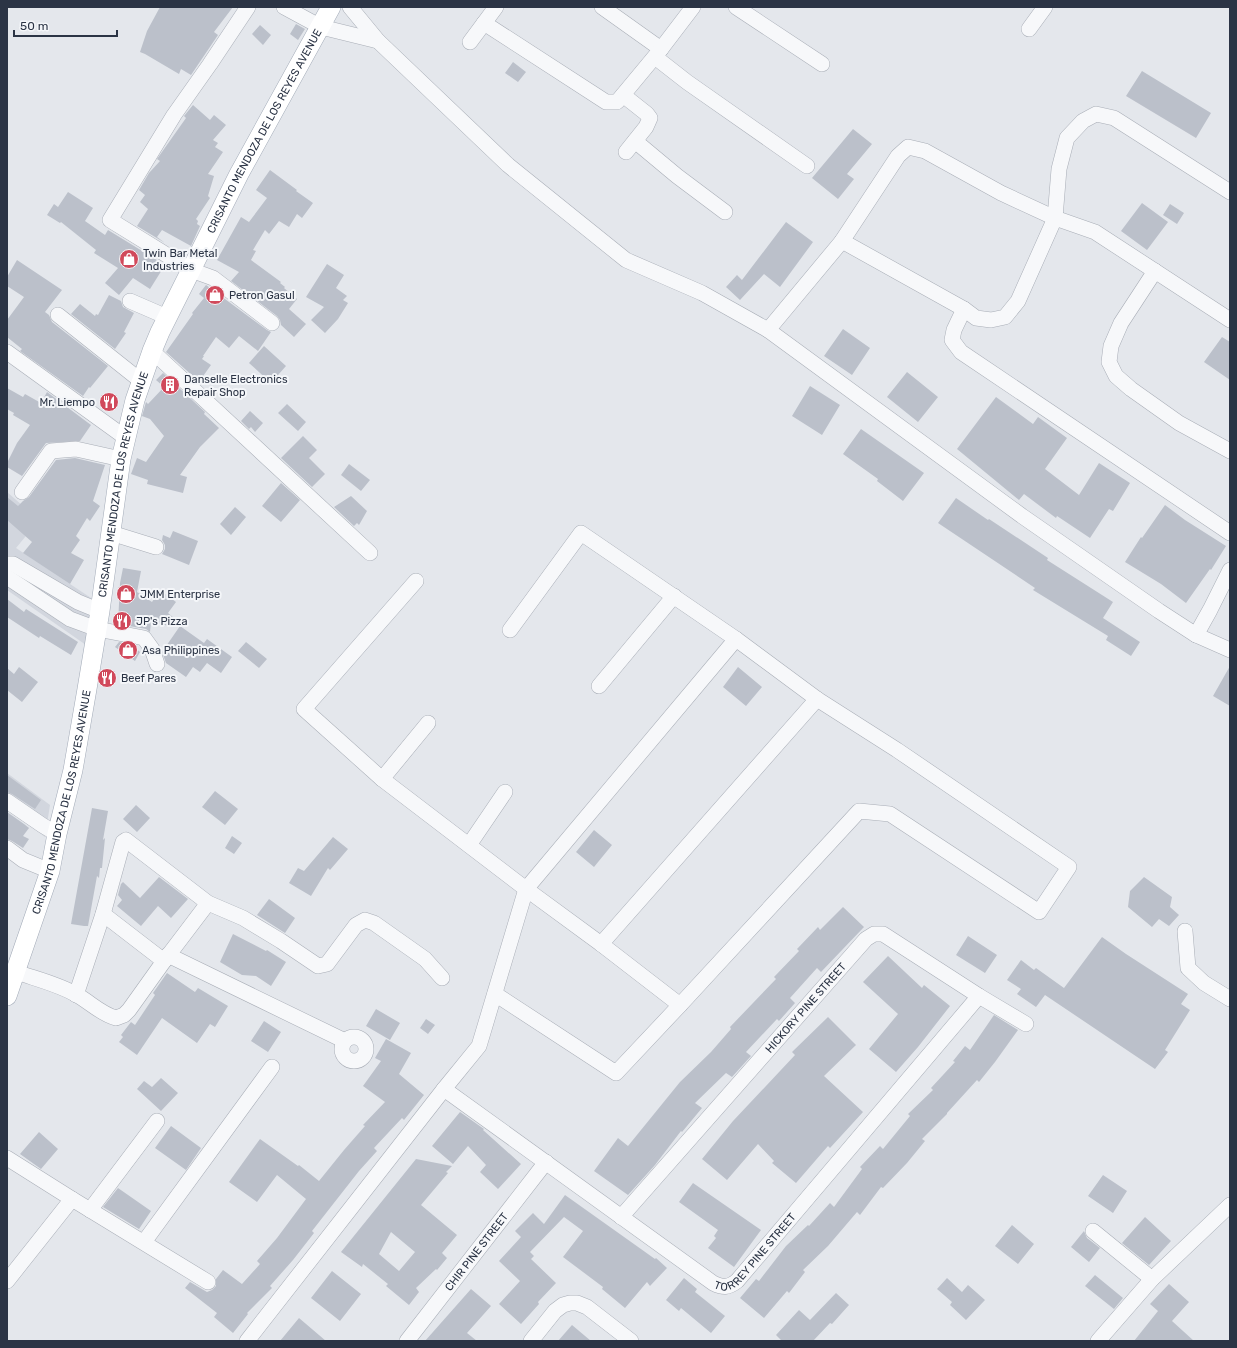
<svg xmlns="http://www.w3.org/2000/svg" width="1237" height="1348" font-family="Rubik,sans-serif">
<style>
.built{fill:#d2d6de}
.building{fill:#bbc0ca;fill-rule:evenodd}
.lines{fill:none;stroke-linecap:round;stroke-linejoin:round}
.minor-casing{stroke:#a9aeb7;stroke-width:16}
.major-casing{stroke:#a3abb8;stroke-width:20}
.minor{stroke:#f7f8fa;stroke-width:15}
.major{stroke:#fff;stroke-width:19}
.labels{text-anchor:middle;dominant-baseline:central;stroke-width:4;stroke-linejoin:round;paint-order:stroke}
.street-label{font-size:11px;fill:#2b3445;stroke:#f4f6f9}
.poi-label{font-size:11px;fill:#2b3445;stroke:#f4f6f9;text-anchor:start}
</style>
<rect width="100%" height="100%" fill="#e4e7ec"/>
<path class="built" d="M7,492l32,28 -23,28 75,50 -5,47 -79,-55z
M7,773l43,32 -5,32 -38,-28z"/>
<path class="building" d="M160,7h73l-19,25 4,3 -27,40 -10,-6 -2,5 -34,-20 -5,-2 7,-21z
M296,24l9,5 -7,11 -8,-6z
M260,25l11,10 -8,10 -11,-11z
M513,62l13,10 -8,10 -13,-9z
M1142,71l69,42 -15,25 -70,-42z
M193,105l17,15 4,-5 12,10 -13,15 5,3 -3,4 8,5 -15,22 6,2 -6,20 2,2 -14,21 2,2 -1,3 3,2 -9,20 -29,-16 -5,7 8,6 -28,-17 11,-17 -8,-7 5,-7 -6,-5 10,-17 11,-12 -3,-2 29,-41 -2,-2z
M853,129l19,15 -25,30 7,5 -16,20 -26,-21z
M270,170l27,20 -1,1 17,12 -11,15 -5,-4 -8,13 -10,-6 -10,13 -4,-4 -12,20 3,1 -5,9 30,22 -1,1 5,4 -1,1 13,11 -8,10 17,15 -12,13 -13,-12 -1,-5 -3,-4 -46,-35 8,-9 -22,-12 24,-43 8,5 18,-24 -11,-8z
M68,192l25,16 -8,13 20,14 3,-5 57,35 -15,24 -17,-11 -14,17 -14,-12 13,-15 -24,-15 2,-3 -35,-28 -1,1 -13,-8 7,-11 4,3z
M1142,203l26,19 -21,28 -26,-19z
M1170,204l14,9 -7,11 -14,-9z
M786,222l27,20 -33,45 -16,-13 -24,26 -14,-13 11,-12 5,5z
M17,260l45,30 -17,22 4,3 3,7 56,44 -18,22 -1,-1 -6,9 -63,-45 2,-2 -15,-12v-17l17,-23 -17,-11v-9z
M327,264l17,11 -8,13 11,8 -4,4 5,3 -10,16 -13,14 -14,-13 13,-13 -18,-10z
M206,285l61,45 4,2 -13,19 -19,-15 -10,12 -13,-11 -13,19h1l-2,3 9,6 -10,14 -5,-2 -1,1 -29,-26 27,-38 -1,-1 12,-15 -5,-4z
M109,295l12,6 2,6 11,6 -10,19 2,1 -11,16 -44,-35 9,-10 15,12 1,-2 2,1z
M843,329l27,19 -18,27 -28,-19z
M1222,337l8,5v38l-26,-18z
M264,346l22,20 -15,17 -22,-20z
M907,372l31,25 -20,25 -31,-25z
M163,373l42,39 -1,2 15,14 -19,19 -20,28 7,2 -4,16 -36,-9 1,-4 -17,-6 6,-16 9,4 18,-26 -14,-17 -8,-3 4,-14 2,2 16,-17 -8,-7z
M810,386l30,19 -18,30 -30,-19z
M7,388l16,9 2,-3 16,9 6,-11 44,33 -11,16 -34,2 -24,33 -15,-9v-4l10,-20 13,-18 -17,-10 1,-2 -7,-4z
M996,397l37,27 5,-7 29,21 -22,31 34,26 20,-32 31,20 -17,28 -4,-2 -19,29 -33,-22 -1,2 -32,-24 -5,6 -62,-51z
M287,404l19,18 -8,9 -20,-18z
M250,411l13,12 -8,9 -4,-5 -2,2 -8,-8z
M861,429l63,44 -21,28 -26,-20 1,-2 -35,-25z
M303,436l14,14 -8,8 16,16 -13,13 -31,-29z
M75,458l30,7 -12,36 7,5 -10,15 -3,-3 -11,18 4,4 -9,13 13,7 -14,24 -47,-31 9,-11 -25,-22v-23l11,9 5,-5 6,-4 27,-37z
M349,464l21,16 -9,11 -20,-16z
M281,483l19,17 -19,22 -19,-16z
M351,496l16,15 -8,14 -2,-2 -3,3 -20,-19z
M956,498l32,22 1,-1 59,39 -1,2 66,42 -10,16 37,24 -9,14 -25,-16 2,-4 -75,-46 2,-2 -97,-65z
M1165,505l20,15 41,26 -15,24 -1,-1 -24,34 -25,-19 -36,-22 16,-25 1,1z
M235,507l11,10 -15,18 -11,-11z
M173,531l25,10 -9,24 -27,-11 3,-5v-4l-3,-5 1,-5 7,3z
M123,568l18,3 -4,21 15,10 8,-12 16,12 -8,11 6,5 -5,8 -18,-4 -1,10 -4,-3 -28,-5 2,-41z
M7,599l17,13 2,-3 52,33 -7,13 -31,-19 -1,2 -32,-21z
M180,626l24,17 3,-4 25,18 -11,16 -14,-10 -7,9 -7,-5 -7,10 -20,-14 -4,-11z
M119,642l11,2 10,8 -5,9 -20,-14z
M246,642l21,17 -8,9 -21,-17z
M1230,666v40l-17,-10z
M19,667l19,15 -16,20 -15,-12v-22l7,6z
M738,667l24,20 -16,19 -23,-19z
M101,671l14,4 -3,11 -13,-4z
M7,775l34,25 -6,9 -23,-15 -5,-2z
M215,791l23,18 -13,16 -23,-18z
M136,805l14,13 -13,14 -14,-13z
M92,808l16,3 -5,29 2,-2 -3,30h-2l-1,10 -2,-2 -9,50h-4l-13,-2z
M7,812l17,12 5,4 -6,8 6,3 -6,9 -11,-7 -5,-2z
M594,830l18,15 -18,22 -18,-15z
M232,836l10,7 -8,11 -9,-6z
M333,837l15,12 -18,21 -2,-2 -17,28 -22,-13 9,-15 6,3z
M159,877l29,22 -17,19 -13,-12 -17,20 -24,-20 5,-6 -4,-5 3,-11 2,-2 17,16z
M1144,877l28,20 -2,10 9,8 -10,11 -10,-7 -7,8 -24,-20 2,-16z
M269,899l26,19 -10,15 -28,-18z
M843,907l21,20 -43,45 -4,-4 -27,30 5,5 -16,18 -2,-2 -31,33 5,4 -19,21 -6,-4 -31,30 7,5 -20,24 -1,-1 -26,34 -27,30 -34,-24 24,-33 10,8 52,-64 31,-30 20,-23 -1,-2 46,-48 -2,-2 25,-26 -2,-2 21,-22 2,3z
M233,934l33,17 1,-1 19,12 -15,24 -15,-10 -14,-1 -22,-13z
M968,936l29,19 -12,18 -29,-18z
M1102,937l24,17 62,40 -7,10 9,6 -25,40 3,2 -13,17 -110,-74 -9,12 -19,-13 4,-5 -14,-9 14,-20 13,10 2,-2 28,20z
M888,956l34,32 2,-3 26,21 -32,41 -22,25 -27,-23 29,-35 -35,-32z
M167,973l28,19 3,-4 30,18 -13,21 -5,-3 -13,19 -35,-25 -25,37 -18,-13 4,-5 -2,-2 10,-13 4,3 20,-30 -2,-2z
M376,1009l24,14 -10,17 -24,-14z
M994,1015l24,15 -23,32 -16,20 -2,-2 -30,33v1l-25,25 3,2 -18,22 -24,25 -2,-1 -21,28 -3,-3 -29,34 -25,24 2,2 -16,21 -2,-2 -23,27 -24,-20 16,-19 3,2 27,-35 22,-21 1,1 21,-23 4,4 28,-38 -2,-2 20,-21 3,3 27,-33 -2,-2 25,-24 -2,-2 24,-26 -2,-1 12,-15 5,4z
M828,1017l28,28 -32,31 39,36 -33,36 -2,-2 -32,37 -24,-20 2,-2 -16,-17 -31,36 -25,-21 31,-38 62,-66 -3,-3z
M426,1019l9,6 -7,9 -8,-6z
M264,1021l17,11 -13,20 -17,-11z
M386,1039l25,14 -12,21 25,21 -20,25 -2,-2 -28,30 3,3 -18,20 -47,60 2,2 -21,27 -23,26 2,2 -25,25 1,1 -15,19 -19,-16 3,-4 -32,-25 5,-6 17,10 5,-2 4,-4v-7l7,-9 19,14 18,-20 -3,-3 20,-23 29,-39 -29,-24 -20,27 -28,-20 31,-43 38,27 1,-1 20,16 25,-31 21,-24 -2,-1 22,-23 -22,-16 18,-25 -6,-3z
M161,1078l17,15 -17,18 -24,-22 7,-8 8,6z
M460,1112l24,17 -1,1 38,34 -23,25 -18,-17 6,-7 -18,-19 -15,18 -21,-18z
M171,1126l30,22 -15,22 -31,-22z
M39,1132l19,17 -17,20 -21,-15z
M416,1159l36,7 -6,6 2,1 -27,32 36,30 -15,18 5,5 -10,12 -1,-1 -20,19 3,4 -10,13 -23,-19 2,-2 -25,-20 -1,3 -21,-15zM391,1232l24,20 -16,19 -20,-17z
M1103,1175l24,16 -14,22 -25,-17z
M693,1183l68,47 -27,37 -26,-19 8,-10 -2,-2 4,-6 -39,-28z
M118,1188l33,23 -12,18 -36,-22z
M565,1195l90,64 1,-1 11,10 -17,18 -3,-4 -22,26 -23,-19 1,-2 -40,-30 20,-26 -19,-14 -34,35 4,4 -3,3 25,24 -18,19 1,2 -18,20 -22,-20 21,-23 -21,-20 22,-24 -6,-6 18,-18 11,11z
M1145,1217l26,24 -22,24 -27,-22z
M1012,1225l22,19 -16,20 -23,-18z
M1084,1231l3,7 13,10 -11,14 -18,-15z
M332,1271l29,23 -21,27 -29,-23z
M1095,1275l28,23 -9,11 -29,-23z
M684,1278l13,11 -2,3 30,24 -14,17 -30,-25 -2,3 -13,-11z
M947,1278l15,14 6,-7 17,15 -19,20 -16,-15 2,-3 -15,-13z
M1169,1284l20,18 -17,19 22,20h-60l24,-30 -8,-7z
M471,1289l20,17 -24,27 10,8h-52z
M836,1293l13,12 -17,19 -2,-1 -17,18h-31l-6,-6 23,-25 11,10z
M299,1318l27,23h-46z
M572,1325l19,16h-33z"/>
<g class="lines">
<g class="minor-casing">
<g id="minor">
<path d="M248,7l-38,57 -36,51 -64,105 81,50 22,8 59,45"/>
<path d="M284,7l37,20 57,14"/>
<path d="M350,7l28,34 130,124 118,95 76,33 66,37 254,186 137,95 37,24 34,15"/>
<path d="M602,7l59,42"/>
<path d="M736,7l86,57"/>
<path d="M484,23l122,79h11l44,-53 32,-42"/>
<path d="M1029,29l16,-22"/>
<path d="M470,42l26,-35"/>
<path d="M655,57l32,25 120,84"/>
<path d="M623,95l24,19 3,4 -4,9 -20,25"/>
<path d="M635,141l42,35 48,36"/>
<path d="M842,241l122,68 12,9 15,2 14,-3 13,-16 37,-83 4,-49 8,-31 16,-17 13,-7 18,4 116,74"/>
<path d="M1155,271l-34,52 -10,23 -2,16 7,14 15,13 48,34 51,28"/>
<path d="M130,301l37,16"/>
<path d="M964,309l-10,21 -2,10 9,12 269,181"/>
<path d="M58,315l83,66"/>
<path d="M768,330l74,-89 56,-85 10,-9 17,4 76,42 54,25 40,14 135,88"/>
<path d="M152,351l218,202"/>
<path d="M7,352l119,86"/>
<path d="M22,492l29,-41 25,-2 45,10"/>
<path d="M111,533l45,14"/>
<path d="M7,564h6l65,38 22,9"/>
<path d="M7,577l63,42 27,10 47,9 8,11 5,15"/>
<path d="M416,581l-112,128 78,70 144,110 75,55 79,61"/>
<path d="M1196,635l14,-25 20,-40"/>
<path d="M599,686l75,-90"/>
<path d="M382,779l46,-56"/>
<path d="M7,801l35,24 15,9"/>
<path d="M469,845l36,-53"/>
<path d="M7,848l16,12 27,11"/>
<path d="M103,914l61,47"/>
<path d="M1185,931l3,37 16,15 26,16"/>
<path d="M601,944l216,-245"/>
<path d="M168,955l177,86"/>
<path d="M16,972c20,7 42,12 61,23 14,8 24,19 39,23l8,-3 5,-5 35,-49 44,-58"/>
<path d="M495,994l121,79 64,-68 179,-194 31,3 149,98 30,-45 -172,-117 -80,-51 -81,-60 -155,-106 -71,97"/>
<path d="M76,995l27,-81 20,-72 3,-2 82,63 35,15 38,23 37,25 9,-2 29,-39 9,-5 9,3 51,36 17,19"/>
<circle cx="354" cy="1049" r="12"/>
<path id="s1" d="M444,1089l269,194c10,5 15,5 24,-2l242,-285"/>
<path d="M7,1158l65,41 136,83"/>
<path d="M90,1210l67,-89"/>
<path id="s2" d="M621,1217l245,-278 8,-5h9l96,62 47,28"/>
<path d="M1093,1231l59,48"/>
<path d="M144,1242l128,-175"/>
<path d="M7,1281l65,-82"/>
<path d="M247,1341l197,-252 35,-43 47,-157 210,-250"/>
<path id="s3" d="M407,1341l139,-179"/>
<path d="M531,1341l24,-30 8,-6 7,-2h7l10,4 44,34"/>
<path d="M1098,1341l54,-62 78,-74"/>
</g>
</g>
<g class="major-casing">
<g id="major">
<path id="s4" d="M7,996l43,-125 7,-37 16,-64 14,-81 13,-78 21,-152 14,-59 17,-49 8,-19 79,-158 92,-167"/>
</g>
</g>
<use href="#minor" class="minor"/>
<use href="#major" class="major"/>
</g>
<defs>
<g id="shop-disc" transform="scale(1)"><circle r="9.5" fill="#d1495b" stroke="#f4f6f9"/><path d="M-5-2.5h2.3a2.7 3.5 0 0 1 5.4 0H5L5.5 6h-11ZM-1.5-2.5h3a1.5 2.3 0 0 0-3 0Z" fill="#fff"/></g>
<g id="building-disc" transform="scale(1)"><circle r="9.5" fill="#d1495b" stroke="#f4f6f9"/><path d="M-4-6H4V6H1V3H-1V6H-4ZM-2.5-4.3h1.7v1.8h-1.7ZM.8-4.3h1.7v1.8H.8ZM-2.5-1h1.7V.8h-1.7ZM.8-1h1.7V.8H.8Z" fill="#fff"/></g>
<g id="restaurant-disc" transform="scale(1)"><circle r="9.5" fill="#d1495b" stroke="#f4f6f9"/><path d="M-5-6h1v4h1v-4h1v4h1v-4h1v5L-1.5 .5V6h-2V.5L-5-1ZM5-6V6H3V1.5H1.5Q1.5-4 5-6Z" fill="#fff"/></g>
</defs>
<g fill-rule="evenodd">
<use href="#shop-disc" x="129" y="259"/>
<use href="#shop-disc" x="215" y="295"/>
<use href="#building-disc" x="170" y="385"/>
<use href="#restaurant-disc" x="109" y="402"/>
<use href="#shop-disc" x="126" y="594"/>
<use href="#restaurant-disc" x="122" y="621"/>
<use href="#shop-disc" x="128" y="650"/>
<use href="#restaurant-disc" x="107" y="678"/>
</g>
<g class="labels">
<g class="street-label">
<text stroke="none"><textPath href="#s4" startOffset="910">CRISANTO MENDOZA DE LOS REYES AVENUE</textPath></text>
<text stroke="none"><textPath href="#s4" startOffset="526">CRISANTO MENDOZA DE LOS REYES AVENUE</textPath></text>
<text stroke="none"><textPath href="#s4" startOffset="202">CRISANTO MENDOZA DE LOS REYES AVENUE</textPath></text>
<text stroke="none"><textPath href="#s2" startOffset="279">HICKORY PINE STREET</textPath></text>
<text stroke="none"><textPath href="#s1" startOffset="389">TORREY PINE STREET</textPath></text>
<text stroke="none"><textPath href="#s3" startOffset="113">CHIR PINE STREET</textPath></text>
</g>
<g class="poi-label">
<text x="143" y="253">Twin Bar Metal<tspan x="143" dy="13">Industries</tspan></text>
<text x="229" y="295">Petron Gasul</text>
<text x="184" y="379">Danselle Electronics<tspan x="184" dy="13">Repair Shop</tspan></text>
<text x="95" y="402" text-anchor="end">Mr. Liempo</text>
<text x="140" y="594">JMM Enterprise</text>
<text x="136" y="621">JP's Pizza</text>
<text x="142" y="650">Asa Philippines</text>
<text x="121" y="678">Beef Pares</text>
</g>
</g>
<rect width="1237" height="1348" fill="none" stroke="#2b3445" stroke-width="16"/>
<path d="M14 30v6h103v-6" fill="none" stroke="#2b3445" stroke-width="2"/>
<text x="20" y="30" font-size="12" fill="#2b3445" stroke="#f4f6f9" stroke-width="3" paint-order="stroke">50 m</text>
</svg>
